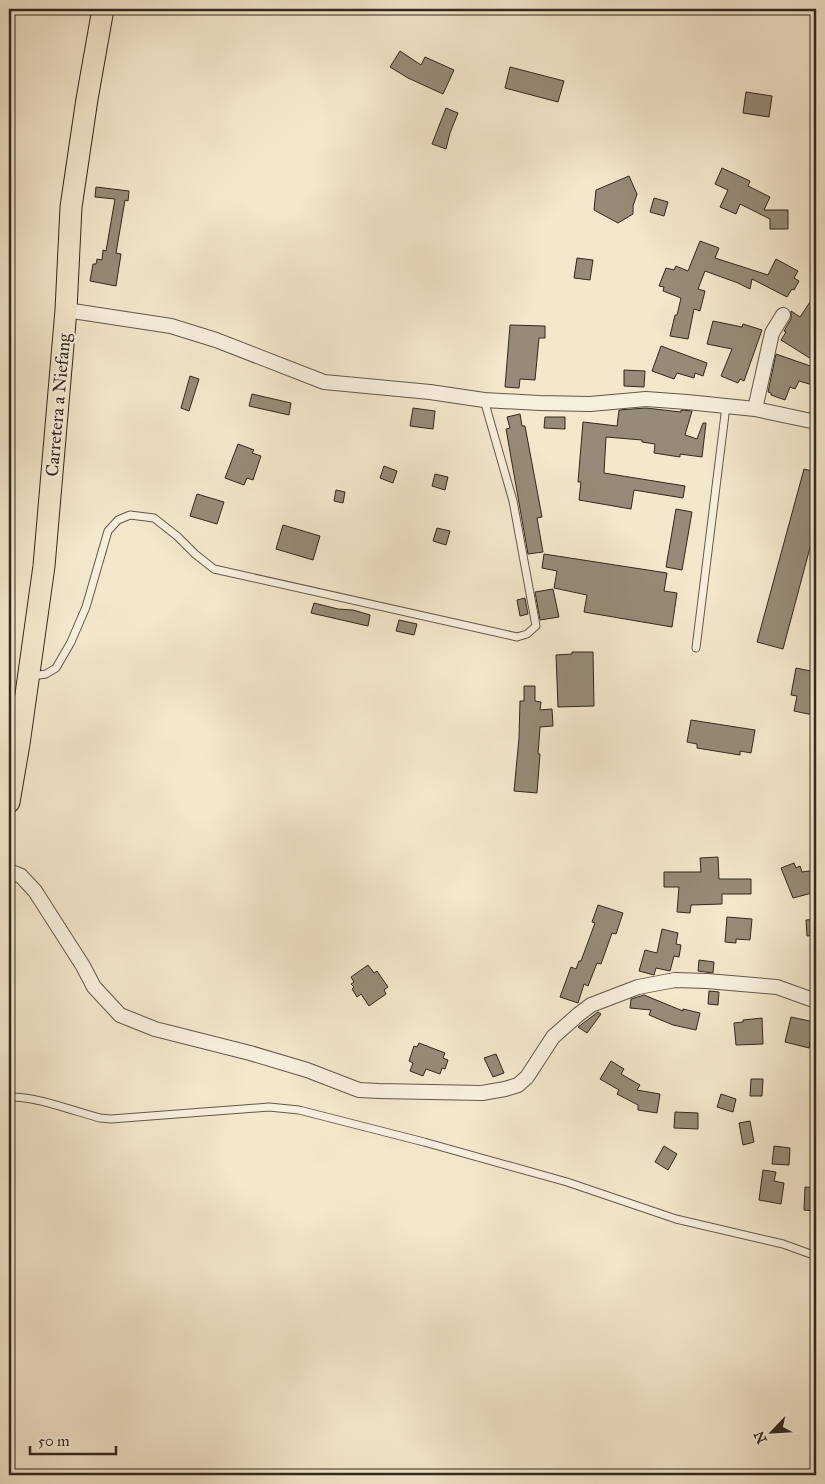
<svg xmlns="http://www.w3.org/2000/svg" width="825" height="1484" font-family="'IM FELL Great Primer',serif">
<style>
.building{fill:#968b78;stroke:#31281e}
.lines{fill:none;stroke-linecap:round;stroke-linejoin:round}
.service-casing{stroke:#62584a;stroke-width:9}
.minor-casing{stroke:#62584a;stroke-width:16}
.primary-casing{stroke:#31281e;stroke-width:23}
.service{stroke:#f7efde;stroke-width:7}
.minor{stroke:#f7efde;stroke-width:14}
.primary{stroke:#f3e7cc;stroke-width:21}
.labels{text-anchor:middle;dominant-baseline:central;stroke-width:4.5;stroke-linejoin:round;paint-order:stroke}
.street-label{font-size:18px;fill:#31281e;stroke:#f7efde}
</style>
<rect width="100%" height="100%" fill="#f3e7cc"/>
<filter id="stains"><feTurbulence type="fractalNoise" baseFrequency=".004" numOctaves="4"/><feColorMatrix values="0 0 0 0 .2 0 0 0 0 .09 0 0 0 0 .02 0 0 0 .5 -.17"/></filter>
<radialGradient id="worn" r=".72"><stop offset=".6" stop-color="#630" stop-opacity="0"/><stop offset="1" stop-color="#630" stop-opacity=".3"/></radialGradient>
<path class="building" d="M400,51l21,14 4,-8 29,13 -11,24 -35,-16 -18,-11z
M510,67l54,14 -6,21 -53,-14z
M746,92l26,4 -3,21 -26,-4z
M446,108l12,5 -8,20 -4,16 -14,-5z
M722,168l28,13 -2,5 22,11 -6,13h24v19h-18v-10l-30,-15 -4,10 -16,-7 8,-17 -13,-6z
M629,176l8,18 -4,12v8l-15,9 -24,-13 2,-20z
M96,187l33,4 -1,10 -3,-1 -9,53 5,1 -5,32 -26,-5 3,-17h3l1,-5 5,1 1,-10 3,1 9,-52 -20,-2z
M654,198l14,4 -4,14 -14,-4z
M700,241l19,7 -4,10 53,17 8,-16 22,12 -4,7 5,3 -5,9 -2,-1 -5,8 -35,-18 -2,10 -12,-6 -33,-12 -7,18 7,2 -5,20 -6,-2 -6,30 -18,-3 5,-21h2l4,-17 -18,-7 1,-4 -5,-1 7,-18 8,2 2,-4 12,5z
M577,258l16,2 -3,20 -16,-2z
M816,293v69l-35,-22 5,-8 -2,-1 7,-12v-8l9,6z
M713,321l29,6 1,-3 19,6 -18,51 -4,-2 -2,4 -17,-7 11,-27 -25,-5z
M510,325l35,1v12h-6l-4,42 -15,-1 -1,9 -14,-1z
M661,346l46,17 -4,13 -8,-3 -1,5 -17,-5 -3,6 -22,-8z
M776,354l40,14v18l-17,-5 -4,8 -5,-2 -5,13 -14,-5v-2l-3,-1z
M624,370l21,1 -1,16 -20,-1z
M190,376l9,3 -10,32 -8,-3z
M252,394l39,9 -2,12 -40,-9z
M413,408l22,3 -2,18 -23,-3z
M646,408l35,4v-2l11,1 -7,24 12,4 6,-16h3l-4,34 -22,-3v3l-26,-4 1,-9 -13,-2v-2l-36,-3 -2,36 81,13 -2,12 -49,-8 -3,19 -52,-9 2,-18h-3l5,-60 34,4 2,-16z
M520,414l2,12h3l17,91 -5,1 6,34 -15,2 -22,-125 4,-1 -3,-11z
M545,417h20v12l-21,-1z
M238,444l16,6 -2,3 9,3 -8,24 -6,-2 -3,7 -19,-7z
M384,466l13,5 -4,12 -13,-5z
M804,469l12,3v53l-33,124 -26,-7z
M435,474l13,3 -3,13 -13,-4z
M336,490l9,2 -2,11 -9,-2z
M197,494l27,8 -7,22 -27,-8z
M676,509l16,3 -10,58 -16,-3z
M283,525l37,11 -7,24 -37,-11z
M437,528l13,3 -4,14 -13,-4z
M544,554l123,19 -3,18 13,2 -5,34 -88,-15 3,-17 -33,-7 3,-17 -15,-3z
M553,589l6,28 -19,3 -5,-28z
M525,598l3,16 -8,2 -3,-16z
M314,603l24,6 15,1 17,5 -2,11 -57,-13z
M399,620l18,4 -3,11 -18,-4z
M572,652h21l1,54 -36,1 -2,-52 16,-1z
M796,668l20,4v27l-3,16 -19,-4 3,-15 -6,-1z
M524,686h11v15l6,1 -1,8 12,-1 1,17 -13,1 -2,27h2l-3,39 -23,-2 5,-53 1,-37h4z
M691,720l64,10 -4,23 -11,-2v4l-43,-7v-4l-10,-2z
M718,857l1,22h32v15h-29v10l-31,1 -1,8 -13,-1 2,-25h-15v-15h37l-1,-14z
M794,863l2,5 4,-2 2,6 14,-2v22l-23,6 -12,-30z
M598,905l25,8 -7,21 -4,-1 -11,31 -4,-1 -9,23 -4,-2 -6,19 -18,-6 11,-30 5,2 3,-8h2l14,-38 -3,-1z
M727,917l25,2 -2,21 -14,-1v4l-11,-1z
M816,919v16l-9,1 -1,-16z
M662,929l16,4 -2,11 5,1 -2,12 -5,-1 -4,15 -14,-3 -2,7 -15,-4 6,-21 12,3z
M699,960l15,2 -1,11 -15,-2z
M368,965l6,8 3,-2 11,16 -4,3 2,4 -17,12 -8,-12 -4,3 -5,-8 2,-2 -3,-3 3,-2 -3,-5z
M709,991l10,1 -1,13 -10,-1z
M644,995l39,16v-2l17,4 -4,17 -23,-5 -24,-10 2,-5 -21,-2 1,-9z
M598,1012l3,2 -14,19 -9,-6z
M791,1017l23,5 -5,26 -24,-6z
M762,1018l1,26 -27,1 -2,-22 9,-1v-2z
M419,1043l26,10 -2,5 5,2 -3,9 -3,-1 -2,6 -14,-5 -3,7 -13,-5 3,-8 -4,-2 5,-15 3,1z
M496,1054l8,19 -11,4 -9,-19z
M611,1061l13,8 -3,5 19,11 -3,5 23,4 -3,19 -19,-3v-5l-21,-11 2,-4 -19,-11z
M751,1079h12l-1,17h-12z
M721,1094l15,5 -3,13 -16,-5z
M675,1112l23,1v16l-24,-1z
M750,1121l4,21 -11,3 -4,-22z
M664,1146l13,8 -9,16 -13,-8z
M774,1146l16,2 -1,17 -17,-1z
M763,1170l13,2 -2,9 10,2 -3,21 -22,-4z
M805,1187l11,1v23l-12,-1z"/>
<g class="lines">
<g class="service-casing">
<path id="service" d="M696,648l30,-242
M32,676l14,-2 10,-6 15,-26 15,-35 22,-76 10,-11 12,-5 24,3 23,18 18,18 19,15 303,68 10,-3 9,-8 -23,-125 -29,-101
M9,1098c17,-5 71,15 91,20l11,1 158,-12 30,3 125,32 143,40 109,37 107,25 33,12"/>
</g>
<g class="minor-casing">
<path id="minor" d="M66,310l105,16 45,14 108,42 106,10 54,8 56,3 50,1 56,-5 41,3 68,7 61,13
M755,409l17,-76 11,-18
M9,871l12,5 14,15 48,75 11,21 26,28 35,14 95,24 57,17 52,20 20,1 103,2 23,-4 13,-4 9,-8 26,-40 26,-23 12,-9 47,-18 37,-7 32,1 70,6 39,14"/>
</g>
<g class="primary-casing">
<path id="primary" d="M9,802l10,-58 25,-178 22,-256 5,-103 16,-108 16,-90"/>
</g>
<use href="#service" class="service"/>
<use href="#minor" class="minor"/>
<use href="#primary" class="primary"/>
</g>
<g class="labels">
<g class="street-label">
<text transform="translate(58 405) rotate(-85)">Carretera a Niefang</text>
</g>
</g>
<rect width="825" height="1484" fill="none" stroke="#f3e7cc" stroke-width="30"/>
<rect x="10" y="10" width="805" height="1464" fill="none" stroke="#31281e" stroke-width="2.5"/>
<rect x="15" y="15" width="795" height="1454" fill="none" stroke="#31281e"/>
<g transform="translate(772 1432) rotate(245)" stroke="#f7efde" stroke-width="4" paint-order="stroke">
<path d="M0-4L9 19L0 12L-9 19Z" fill="#31281e"/>
<text y="-8" font-size="14" font-weight="bold" text-anchor="middle" fill="#31281e">N</text>
</g>
<path d="M30 1446v8h86v-8" fill="none" stroke="#31281e" stroke-width="2.5"/>
<text x="38" y="1446" font-size="15" fill="#31281e" stroke="#f7efde" stroke-width="4" paint-order="stroke">50 m</text>
<rect width="100%" height="100%" filter="url(#stains)"/>
<rect width="100%" height="100%" fill="url(#worn)"/>
</svg>
